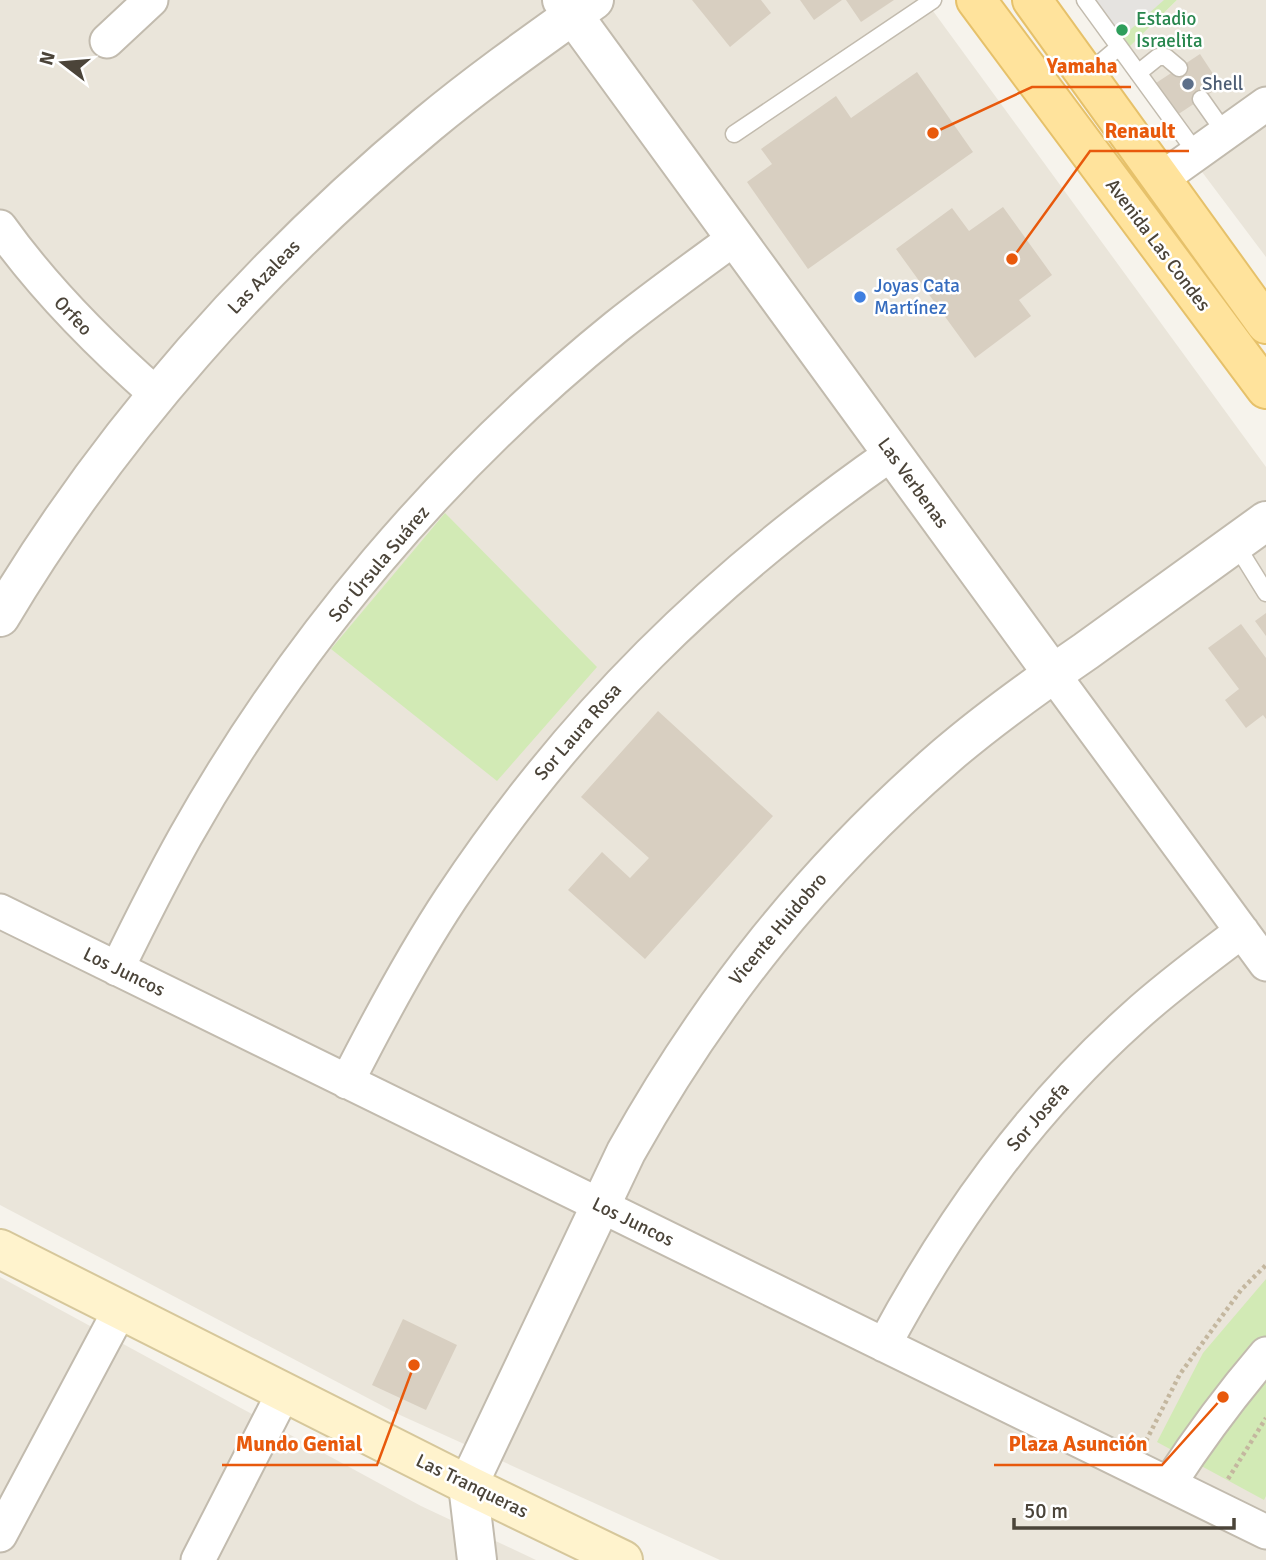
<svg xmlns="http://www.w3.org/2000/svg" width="1266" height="1560" font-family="Signika,sans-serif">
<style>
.residential{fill:#eae5da}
.green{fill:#d2eab5}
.parking{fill:#e5e3e0}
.building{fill:#d8cfc1}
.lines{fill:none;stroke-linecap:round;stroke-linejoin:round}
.service-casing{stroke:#c2bbae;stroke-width:19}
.minor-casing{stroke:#c2bbae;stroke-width:37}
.tertiary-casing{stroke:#c2bbae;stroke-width:42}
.secondary-casing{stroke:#d6c79b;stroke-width:42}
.primary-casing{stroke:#e6c16a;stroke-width:42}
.path{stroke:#c4b79f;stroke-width:4.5;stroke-dasharray:3.5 3.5;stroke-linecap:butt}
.service{stroke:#fff;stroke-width:16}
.minor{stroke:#fff;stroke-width:33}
.tertiary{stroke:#fff;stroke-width:38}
.secondary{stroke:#fff3cd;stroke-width:38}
.primary{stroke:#ffe39c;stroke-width:38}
.leisure-dot{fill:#2e9e5b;stroke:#fff;stroke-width:2.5}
.service-dot{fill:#5c6f8a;stroke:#fff;stroke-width:2.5}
.shop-dot{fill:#3f7fe0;stroke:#fff;stroke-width:2.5}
.labels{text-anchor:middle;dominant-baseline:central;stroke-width:5;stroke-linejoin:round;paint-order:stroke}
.leisure-label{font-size:19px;fill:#27864d;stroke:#fff;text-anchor:start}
.service-label{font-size:19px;fill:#4e5e75;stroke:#fff;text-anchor:start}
.street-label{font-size:19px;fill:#4b4439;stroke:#fff}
.shop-label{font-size:19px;fill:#366cbe;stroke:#fff;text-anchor:start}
.leader{fill:none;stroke:#e8590c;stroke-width:2.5}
.callout-dot{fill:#e8590c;stroke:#fff;stroke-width:2.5}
.callout-label{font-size:21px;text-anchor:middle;font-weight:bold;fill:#e8590c;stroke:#fff;stroke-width:5;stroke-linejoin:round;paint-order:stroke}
</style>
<rect width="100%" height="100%" fill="#f6f3ec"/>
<path class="residential" d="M0,0h925l341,467v1093h-546l-320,-145 -400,-210z
M1177,0h89v257l-149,-198z
M0,1277l421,229 115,54h-536z"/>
<path class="green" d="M1076,0h101l-60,59z
M445,513l152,154 -100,114 -166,-132z
M1266,1279v217l-2,4 -107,-58 46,-89z"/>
<path class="parking" d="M1082,0h82l-50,44z"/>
<path class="building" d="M692,0h69l10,13 -41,34z
M800,0h42l-28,20z
M846,0h48l-33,22z
M1200,54l21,32 -44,29 -21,-32z
M917,72l56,80 -165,117 -61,-87 25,-18 -11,-15 75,-53 15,22z
M1003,207l49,68 -33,25 12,16 -56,42 -79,-109 56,-41 17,23z
M1266,613v23l-11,-15z
M1241,624l25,34v61l-3,-4 -17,13 -21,-28 14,-11 -31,-41z
M658,711l115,105 -128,143 -77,-69 34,-38 28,26 19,-20 -68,-61z
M403,1319l54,26 -31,65 -54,-25z"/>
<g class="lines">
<g class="service-casing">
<path id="service" d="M1085,0l112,154
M1138,73l20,-16h8l13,11
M1086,75l33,-28
M1201,99l24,34
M734,134l199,-134
M1235,543l31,50"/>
</g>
<g class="minor-casing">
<path id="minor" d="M107,41l44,-41
M1161,179l105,-75
M0,227c45,63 99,117 157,168
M1053,674l213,290
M0,911l1266,621
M117,969c22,-45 44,-89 68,-132 109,-194 258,-370 431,-510 39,-31 79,-60 119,-89
M347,1082c32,-63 65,-125 104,-184 121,-182 262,-320 440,-444
M884,1345c66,-123 145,-234 250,-328 34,-31 71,-58 108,-86
M1169,1484c30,-46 61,-88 97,-130
M0,1535l120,-225
M198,1560l86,-168"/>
</g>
<g class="tertiary-casing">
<path id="tertiary" d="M562,0l491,674
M0,617c112,-188 261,-354 428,-493 53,-44 110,-84 166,-124
M477,1560l-9,-75 158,-333c85,-152 188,-282 320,-396 44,-38 92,-72 140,-105 60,-44 120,-87 180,-130"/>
</g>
<g class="secondary-casing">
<path id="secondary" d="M0,1249l468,236 155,75"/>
</g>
<g class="primary-casing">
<path id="primary" d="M976,0l290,389
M1032,0l234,324"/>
</g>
<path class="path" d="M1146,1441l34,-67 61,-84 25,-25
M1228,1479l38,-61"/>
<use href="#service" class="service"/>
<use href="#minor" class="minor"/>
<use href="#tertiary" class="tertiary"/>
<use href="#secondary" class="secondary"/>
<use href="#primary" class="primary"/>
</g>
<circle class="leisure-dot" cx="1122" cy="30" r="7"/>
<circle class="service-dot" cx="1188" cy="84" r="7"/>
<circle class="shop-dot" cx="860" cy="297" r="7"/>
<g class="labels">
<g class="leisure-label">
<text x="1136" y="19">Estadio<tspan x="1136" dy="22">Israelita</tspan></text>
</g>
<g class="service-label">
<text x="1202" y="84">Shell</text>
</g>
<g class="street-label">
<text transform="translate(1158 245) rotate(53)">Avenida Las Condes</text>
<text transform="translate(264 277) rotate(-46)">Las Azaleas</text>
<text transform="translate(73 316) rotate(47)">Orfeo</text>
<text transform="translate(913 483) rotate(54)">Las Verbenas</text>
<text transform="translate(379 564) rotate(-50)">Sor Úrsula Suárez</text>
<text transform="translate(578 732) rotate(-49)">Sor Laura Rosa</text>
<text transform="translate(778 929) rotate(-50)">Vicente Huidobro</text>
<text transform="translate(124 972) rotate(26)">Los Juncos</text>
<text transform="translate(1038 1117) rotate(-49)">Sor Josefa</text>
<text transform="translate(633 1222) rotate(26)">Los Juncos</text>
<text transform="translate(472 1486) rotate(26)">Las Tranqueras</text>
</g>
<g class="shop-label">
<text x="874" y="286">Joyas Cata<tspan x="874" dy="22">Martínez</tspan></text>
</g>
</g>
<path class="leader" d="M933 133L1032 87H1131M1012 259L1090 151H1189M1223 1397L1162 1465H994M414 1365L377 1465H222"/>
<g class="callout-dot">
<circle cx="933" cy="133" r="7"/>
<circle cx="1012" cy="259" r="7"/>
<circle cx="1223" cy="1397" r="7"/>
<circle cx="414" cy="1365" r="7"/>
</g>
<g class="callout-label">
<text x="1082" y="73">Yamaha</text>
<text x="1140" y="138">Renault</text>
<text x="1078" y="1451">Plaza Asunción</text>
<text x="299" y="1451">Mundo Genial</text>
</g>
<g transform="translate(63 63) rotate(286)" stroke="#ffffff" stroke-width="5" paint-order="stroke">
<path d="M0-5L12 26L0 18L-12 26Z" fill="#4b4439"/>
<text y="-10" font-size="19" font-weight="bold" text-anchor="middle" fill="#4b4439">N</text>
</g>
<path d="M1014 1518v10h220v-10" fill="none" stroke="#4b4439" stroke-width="3.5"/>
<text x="1024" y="1518" font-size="21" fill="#4b4439" stroke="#ffffff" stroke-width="5" paint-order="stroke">50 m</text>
</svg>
